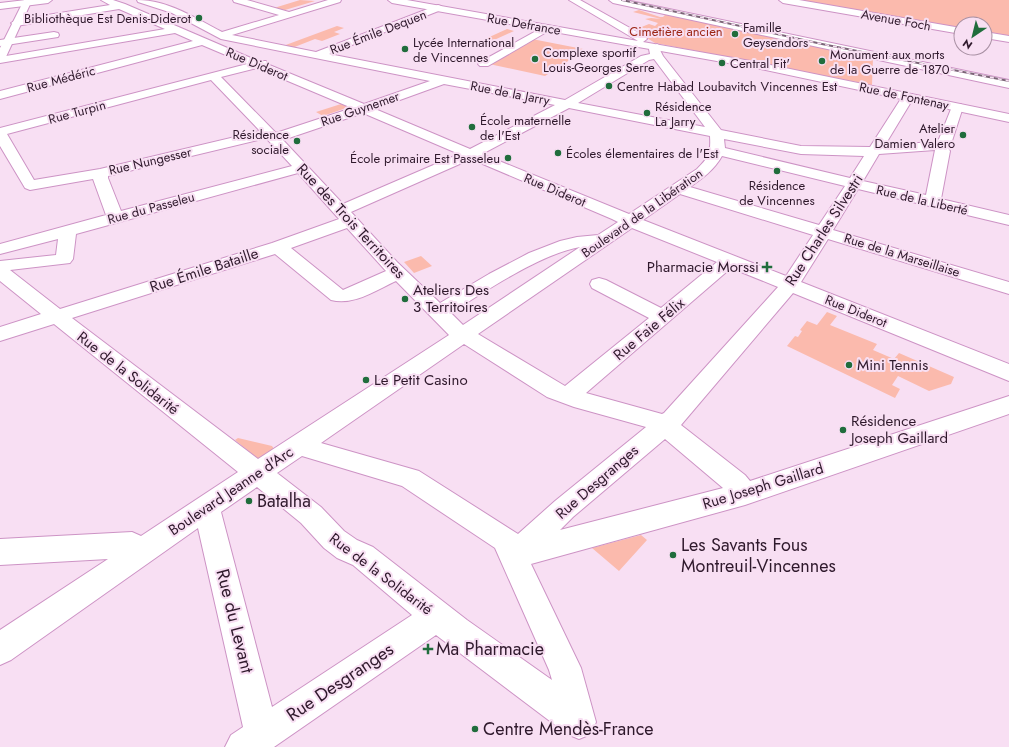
<svg xmlns="http://www.w3.org/2000/svg" width="1009" height="747" font-family="Jost,sans-serif">
<style>
.green{fill:#fbbaad}
.lines{fill:none;stroke-linecap:round;stroke-linejoin:round}
.minor-casing{stroke:#cd93c5;stroke-width:2}
.major-casing{stroke:#cd93c5;stroke-width:2}
.minor{fill:#fff;fill-rule:evenodd}
.major{fill:#fff;fill-rule:evenodd}
.rail-casing{stroke:#7b6477;stroke-width:2}
.rail{stroke:#f8dff3;stroke-width:1.5;stroke-dasharray:4;stroke-linecap:butt}
.poi-dot{fill:#206d3c;stroke:#f8dff3;stroke-width:1.5}
.labels{text-anchor:middle;dominant-baseline:central;stroke-width:4;stroke-linejoin:round;paint-order:stroke}
.far-poi-label{font-size:13px;fill:#2f192c;stroke:#f8dff3;text-anchor:start}
.far-street-label{font-size:13px;fill:#2f192c;stroke:#f8dff3}
.far-park-label{font-size:13px;fill:#9c2716;stroke:#f8dff3}
.street-label{font-size:15px;fill:#2f192c;stroke:#f8dff3}
.poi-label{font-size:15px;fill:#2f192c;stroke:#f8dff3;text-anchor:start}
.near-poi-label{font-size:18px;fill:#2f192c;stroke:#f8dff3;text-anchor:start}
.near-street-label{font-size:18px;fill:#2f192c;stroke:#f8dff3}
</style>
<rect width="100%" height="100%" fill="#f8dff3"/>
<path class="green" d="M300,0l15,1 -30,9 -11,-2z
M792,0h217v38l-24,-4v-10h-24v6z
M639,10l21,7h3l4,-4 206,45 -1,27 -217,-42 -21,-13 15,-6 6,2 3,-3 -13,-4 6,-1 10,1 -28,-7z
M337,26l7,2 -10,4 6,2 -18,7 -7,-2 -23,9 -9,-2z
M507,29l7,2 -33,15 -7,-2z
M532,39l51,10 -3,3h2l-37,24 -56,-12z
M341,104l8,3 -26,9 -7,-4z
M421,256l11,10 -18,7 -10,-11z
M827,312l10,4 -7,9 47,19 -4,6 21,9 5,-6 55,24 -3,7 -22,7 -31,-15 -6,9 8,4 -5,9 -108,-52 8,-10 3,1 4,-6 -2,-1 7,-9 10,4z
M238,438l34,8 2,3 -14,10 -3,-1 -22,-18z
M641,535l6,5 -28,31 -27,-23z"/>
<g class="lines">
<g class="minor-casing">
<path id="minor" d="M26,0h26l-4,3 -48,6v-6z
M101,0h12l12,4 133,57h8l1,3 97,40 66,-23 -209,-42 -49,-26 -34,-11 -1,-2c31,0 58,18 85,32l57,-17 -45,-13 -1,-2h14l42,12 39,-12h13l-1,2 -108,33 84,17 122,-47 3,1 2,2 -2,2 -112,44 236,46 76,-44 9,-2 -1,-5 8,-5 5,3 -2,3 3,6 58,74 80,16 69,1 34,-53h8l2,3 -29,48 50,-3 4,-3 14,-35h8l2,3 -11,34 -5,6 3,4 -9,48 68,16v10l-151,-36 -25,41 176,52v12l-181,-55 -27,43 208,82v17l-216,-88 -112,132 64,50 5,6 259,-85v18l-264,91 -214,59 50,104 15,54 -5,12 -12,5 -12,-5 -131,-99 -162,112h-49l6,-12 12,-8 -45,-199 -187,132 -11,5v-35l108,-71 -108,6v-26l132,-7 9,4 97,-64 -184,-148 -54,17v-14l41,-13 -41,-33v-20l56,-6 2,-16 -58,15v-10l106,-29 -13,-36 -63,11 -5,-2 -25,-42v-18l247,-64 -45,-19 -202,54v-8l193,-50 -18,-8 -175,30v-6l165,-28 -46,-20 -103,17 -5,-3 5,-3 94,-15zM654,59l51,68 -127,-24 71,-43zM257,68l95,40 -76,25 -55,-56zM211,80l49,51 -160,38 -66,11 -27,-46zM444,84l111,21 -85,44 -95,-40zM569,108l141,28c1,17 -1,21 -13,33l-68,45 -147,-60zM363,113l96,41 -116,50 -60,-64zM266,138l26,28 -171,45 -13,-33v-2zM724,139l77,15 63,2 -14,22 -125,-30zM935,150l-9,45 -63,-14 16,-27zM722,156l123,30 -26,39 -129,-38c13,-9 24,-17 32,-31zM471,159l141,60 6,3 -20,13 -21,2 -17,4 -31,12 -40,21 -49,29 -43,-41 -46,-50zM298,173l41,46 -67,24 -212,66 -50,-39 60,-7 3,-4 3,-25zM680,194l133,41 -27,41 -143,-56zM347,228l39,43 -43,19 -52,-42zM632,228l85,34 -56,46 -55,-28 -7,-2 -7,2 -2,4 2,4 57,30 -84,68 -87,-52zM580,247l-117,78 -12,-12c32,-21 92,-60 129,-66zM275,254l56,46c23,6 45,-10 65,-19l53,54 -191,124 -186,-141zM731,268l47,19 -114,126 -2,1 -76,-21zM464,344l83,53 27,10 72,20 -91,74 -37,33 -99,-63 -98,-28zM665,439l58,49 -163,42 13,-13zM302,456l100,30 93,62 54,122 3,10 -85,-60 -94,-73 -16,-7 -13,-9 -23,-24 -44,-34zM257,487l44,36 23,25 13,10 16,7 59,50 -140,92 -51,-195z
M609,0h17l383,80v8l-396,-85z
M779,0h20l162,28v6l-178,-31z
M547,25l5,3 -2,2 -62,36h-8l-2,-2 2,-2z
M54,32l4,1 1,2 -1,2 -58,9v-6z
M985,32l24,4v6l-24,-4z"/>
</g>
<g class="major-casing">
<path id="major" d="M24,0h8l-27,59 -5,3v-14z
M388,0h19l231,41 -69,-41h11l66,37 1,2 -4,3 113,20 253,52v8l-253,-54 -364,-65z"/>
</g>
<use href="#minor" class="minor"/>
<use href="#major" class="major"/>
<g class="rail-casing">
<path id="rail" d="M622,0l200,44 187,37"/>
</g>
<use href="#rail" class="rail"/>
</g>
<g class="poi-dot">
<circle cx="199" cy="18" r="4"/>
<circle cx="735" cy="34" r="4"/>
<circle cx="405" cy="49" r="4"/>
<circle cx="535" cy="59" r="4"/>
<circle cx="822" cy="61" r="4"/>
<circle cx="722" cy="63" r="4"/>
<circle cx="609" cy="86" r="4"/>
<circle cx="647" cy="113" r="4"/>
<circle cx="472" cy="127" r="4"/>
<circle cx="963" cy="135" r="4"/>
<circle cx="297" cy="141" r="4"/>
<circle cx="558" cy="153" r="4"/>
<circle cx="508" cy="158" r="4"/>
<circle cx="777" cy="171" r="4"/>
<path d="M765 261h4v4h4v4h-4v4h-4v-4h-4v-4h4z"/>
<circle cx="405" cy="299" r="4"/>
<circle cx="849" cy="365" r="4"/>
<circle cx="366" cy="380" r="4"/>
<circle cx="843" cy="430" r="4"/>
<circle cx="249" cy="501" r="4"/>
<circle cx="673" cy="555" r="4"/>
<path d="M426 643h4v4h4v4h-4v4h-4v-4h-4v-4h4z"/>
<circle cx="475" cy="729" r="4"/>
</g>
<g class="labels">
<g class="far-poi-label">
<text x="191" y="18" text-anchor="end">Bibliothèque Est Denis-Diderot</text>
<text x="743" y="27">Famille<tspan x="743" dy="15">Geysendors</tspan></text>
<text x="413" y="42">Lycée International<tspan x="413" dy="15">de Vincennes</tspan></text>
<text x="543" y="52">Complexe sportif<tspan x="543" dy="15">Louis-Georges Serre</tspan></text>
<text x="830" y="54">Monument aux morts<tspan x="830" dy="15">de la Guerre de 1870</tspan></text>
<text x="730" y="63">Central Fit'</text>
<text x="617" y="86">Centre Habad Loubavitch Vincennes Est</text>
<text x="655" y="106">Résidence<tspan x="655" dy="15">La Jarry</tspan></text>
<text x="480" y="120">École maternelle<tspan x="480" dy="15">de l'Est</tspan></text>
<text x="955" y="128" text-anchor="end">Atelier<tspan x="955" dy="15">Damien Valero</tspan></text>
<text x="289" y="134" text-anchor="end">Résidence<tspan x="289" dy="15">sociale</tspan></text>
<text x="566" y="153">Écoles élementaires de l'Est</text>
<text x="500" y="158" text-anchor="end">École primaire Est Passeleu</text>
<text x="777" y="185" text-anchor="middle">Résidence<tspan x="777" dy="15">de Vincennes</tspan></text>
</g>
<g class="far-street-label">
<text transform="translate(896 20) rotate(10)">Avenue Foch</text>
<text transform="translate(524 24) rotate(10)">Rue Defrance</text>
<text transform="translate(378 32) rotate(-21)">Rue Émile Dequen</text>
<text transform="translate(257 64) rotate(23)">Rue Diderot</text>
<text transform="translate(61 79) rotate(-15)">Rue Médéric</text>
<text transform="translate(510 93) rotate(11)">Rue de la Jarry</text>
<text transform="translate(904 96) rotate(12)">Rue de Fontenay</text>
<text transform="translate(360 109) rotate(-19)">Rue Guynemer</text>
<text transform="translate(77 112) rotate(-15)">Rue Turpin</text>
<text transform="translate(150 161) rotate(-13)">Rue Nungesser</text>
<text transform="translate(555 190) rotate(23)">Rue Diderot</text>
<text transform="translate(922 200) rotate(13)">Rue de la Liberté</text>
<text transform="translate(151 208) rotate(-15)">Rue du Passeleu</text>
<text transform="translate(642 213) rotate(-35)">Boulevard de la Libération</text>
<text transform="translate(902 255) rotate(17)">Rue de la Marseillaise</text>
<text transform="translate(856 311) rotate(22)">Rue Diderot</text>
</g>
<g class="far-park-label">
<text x="676" y="31">Cimetière ancien</text>
</g>
<g class="street-label">
<text transform="translate(351 221) rotate(47)">Rue des Trois Territoires</text>
<text transform="translate(824 230) rotate(-57)">Rue Charles Silvestri</text>
<text transform="translate(204 270) rotate(-18)">Rue Émile Bataille</text>
<text transform="translate(649 329) rotate(-40)">Rue Faie Félix</text>
<text transform="translate(128 373) rotate(38)">Rue de la Solidarité</text>
<text transform="translate(597 482) rotate(-41)">Rue Desgranges</text>
<text transform="translate(763 486) rotate(-17)">Rue Joseph Gaillard</text>
<text transform="translate(231 491) rotate(-34)">Boulevard Jeanne d'Arc</text>
<text transform="translate(381 574) rotate(37)">Rue de la Solidarité</text>
</g>
<g class="poi-label">
<text x="759" y="267" text-anchor="end">Pharmacie Morssi</text>
<text x="413" y="290">Ateliers Des<tspan x="413" dy="17">3 Territoires</tspan></text>
<text x="857" y="365">Mini Tennis</text>
<text x="374" y="380">Le Petit Casino</text>
<text x="851" y="421">Résidence<tspan x="851" dy="17">Joseph Gaillard</tspan></text>
</g>
<g class="near-poi-label">
<text x="257" y="501">Batalha</text>
<text x="681" y="545">Les Savants Fous<tspan x="681" dy="21">Montreuil-Vincennes</tspan></text>
<text x="436" y="649">Ma Pharmacie</text>
<text x="483" y="729">Centre Mendès-France</text>
</g>
<g class="near-street-label">
<text transform="translate(235 621) rotate(76)">Rue du Levant</text>
<text transform="translate(340 682) rotate(-34)">Rue Desgranges</text>
</g>
</g>
<g transform="translate(973 36) rotate(215)"><circle r="19" fill="#f8dff3" stroke="#a890a3"/>
<path d="M0-3L7 15L0 10L-7 15Z" fill="#206d3c"/>
<text y="-6" font-size="11" font-weight="bold" text-anchor="middle" fill="#2f192c">N</text>
</g>
</svg>
